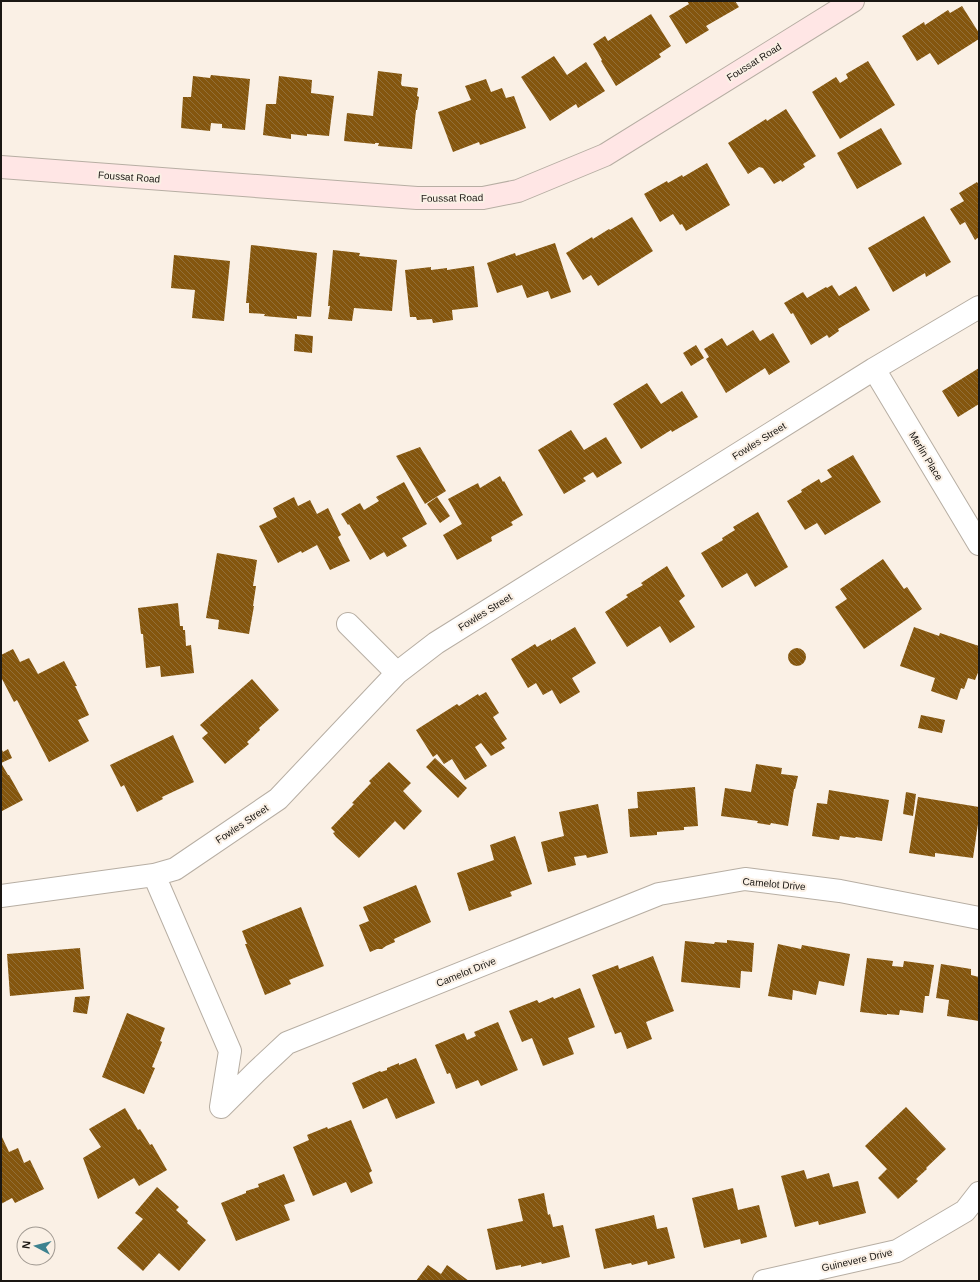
<svg xmlns="http://www.w3.org/2000/svg" width="980" height="1282" font-family="Arial,sans-serif">
<style>
.building{fill:url(#building-back-hatch)}
.lines{fill:none;stroke-linecap:round;stroke-linejoin:round}
.minor-casing{stroke:#b7aea3;stroke-width:24}
.secondary-casing{stroke:#b7aea3;stroke-width:24}
.minor{stroke:#fff;stroke-width:22}
.secondary{stroke:#ffe6e5;stroke-width:22}
.labels{text-anchor:middle;dominant-baseline:central;stroke-width:4;stroke-linejoin:round;paint-order:stroke}
.street-label{font-size:10px;fill:#1a1713;stroke:#faf0e5}
</style>
<defs>
<pattern id="building-back-hatch" width="6" height="6" patternUnits="userSpaceOnUse"><rect width="6" height="6" fill="#84560e"/><path d="M-1 5l2 2M0 0l6 6M5-1l2 2" fill="none" stroke="#926f38"/></pattern>
</defs>
<rect width="100%" height="100%" fill="#faf0e5"/>
<path class="building" d="M687,1h48l4,6 -33,19 3,4 -23,14 -17,-28 20,-12z
M962,6l17,27v6l-41,26 -8,-12 -13,8 -15,-25 22,-14 1,3 23,-15 2,3z
M651,14l20,32 -12,8 2,3 -45,29 -15,-25 1,-1 -9,-16 12,-8 3,5z
M554,56l13,19 19,-13 19,29 -27,17 -2,-4 -26,17 -29,-44z
M868,61l27,44 -55,34 -28,-47 24,-15 4,6 8,-5 -2,-4z
M378,71l24,3 -1,10 1,2 16,2 -1,8 2,1 -2,13h-1l-4,39 -34,-3 1,-3h-4v1l-31,-3 3,-28 26,3z
M211,75l39,4 -5,51 -23,-2v-4l-11,-1 -1,8 -29,-3 2,-31h8l2,-21 17,2z
M279,76l33,4 -1,13 23,3 -5,40 -22,-2v2l-16,-2v5l-28,-4 3,-31h10z
M486,79l5,13 11,-4 4,10 8,-2 12,32 -46,17 -1,-3 -26,10 -15,-40 33,-12 -6,-14z
M786,109l30,47 -13,8 2,3 -23,15 -1,-2 -7,4 -11,-16 -4,-1 -11,7 -20,-31 38,-24 1,2z
M881,128l21,36 -45,25 -20,-36z
M707,163l23,42 -44,26 -4,-7 -2,1 -7,-11 -13,8 -16,-28 23,-13 1,2 14,-8 1,2z
M977,182l2,3v52l-4,3 -10,-18 -5,3 -10,-16 14,-8 -5,-8z
M924,216l27,46 -25,15 -1,-4 -32,19 -25,-44z
M632,217l21,34 -55,35 -7,-11 -8,5 -17,-27 26,-16 1,2 16,-10 1,1z
M555,243l16,49 -20,7 -3,-8 -21,7 -5,-13 -25,8 -10,-30 28,-10 1,3z
M251,245l66,8 -6,64 -14,-1v3l-33,-3 1,-2 -16,-1v-10h-3z
M333,250l27,3 -1,3 38,4 -5,51 -38,-3 -2,13 -24,-2 2,-13h-2z
M174,255l56,6 -6,60 -32,-3 3,-28 -24,-2z
M474,266l4,41 -26,3 1,10 -20,3 -1,-4 -15,1 -1,-3h-6l-5,-47 26,-3v3l16,-2v2z
M832,285l7,11 17,-10 14,24 -32,19 1,2 -10,7 -2,-3 -16,10 -18,-32 -2,1 -7,-11 19,-11 4,6 19,-11 1,1z
M753,330l7,11 13,-8 17,29 -21,13 -4,-7 -39,25 -20,-34 3,-2 -5,-8 18,-11 5,8z
M295,334l18,2 -1,17 -18,-2z
M696,345l8,13 -13,8 -8,-13z
M979,368v36l-21,13 -16,-26z
M647,383l14,21 21,-13 16,26 -26,15 -1,-2 -30,19 -28,-45z
M571,430l13,20 22,-13 16,26 -25,15 -4,-6 -10,6 3,3 -22,13 -26,-44z
M420,447l26,44 -21,13 -29,-48z
M853,455l28,47 -56,33 -8,-12 -12,7 -18,-29 15,-9 -1,-2 18,-11 2,4 11,-6 -5,-7z
M500,476l3,6 1,-1 19,34 -12,7 2,3 -22,12 1,4 -35,19 -14,-25 19,-11 -14,-25 30,-16 2,5z
M404,482l23,42 -25,14 5,8 -20,11 -3,-5 -14,8 -21,-36 -1,1 -7,-11 19,-11 4,7 15,-9 -3,-4z
M294,497l4,9 12,-6 7,14 11,-6 13,27 -3,2 12,24 -20,9 -13,-25 -15,8 -1,-2 -23,12 -19,-37 18,-9 -4,-9z
M437,497l13,19 -10,7 -13,-19z
M758,512l30,55 -33,20 -8,-14 -25,15 -21,-35 22,-13 -1,-2 13,-8 -2,-3z
M217,553l40,7 -4,26h3l-3,20h1l-5,28 -31,-5 1,-9 -13,-2z
M883,559l21,30 3,-2 15,22 -58,40 -29,-42 12,-8 -7,-10z
M667,566l18,30 -6,5 16,26 -25,16 -10,-17 -33,21 -22,-35 23,-15 -2,-2 17,-10 -2,-2z
M178,603l2,23h3v4h2l1,16 5,-1 3,28 -33,4 -1,-11 -14,2 -3,-34h-2l-3,-26z
M575,627l21,36 -24,15 8,14 -20,12 -8,-14 -9,5 -7,-12 -8,5 -17,-29 24,-15 2,3 14,-8v2z
M914,627l25,9 1,-3 39,13v24l-4,10 -7,-2 -4,11 -3,-1 -4,12 -26,-9 4,-13 -35,-12z
M788 657a9 9 0 1 1 18 0a9 9 0 1 1-18 0Z
M13,649l7,13 9,-4 9,16 26,-13 13,25h-2l14,29 -11,5 11,21 -40,21 -32,-62 -3,2 -13,-25v-22z
M252,679l27,31 -20,18 1,2 -13,12 2,2 -24,20 -23,-26 6,-5 -8,-8z
M486,692l13,21 -6,4 14,22 -6,4 4,5 -14,8 -10,-13 -6,4 12,19 -22,14 -13,-21 -8,5 -7,-10 -4,3 -17,-27 41,-26 2,2 19,-12 1,2z
M921,715l24,5 -3,13 -24,-5z
M173,735l21,47 -32,15 1,2 -26,13 -13,-27 -3,2 -11,-22z
M8,749l4,9 -11,5 7,12h1l14,25 -21,11 -1,-2v-59h1l1,2z
M435,758l32,30 -9,10 -32,-31z
M389,762l22,21 -8,8 19,20 -18,19 -9,-9 -36,37 -23,-21 -3,-4 2,-1 -4,-4 23,-24 -2,-1 19,-20 -2,-2z
M756,764l26,4 -1,6 17,2 -3,13h-1l-6,37 -17,-3 -1,2 -13,-2 1,-2 -37,-5 4,-28 26,4z
M695,787l3,39 -14,1v3l-27,2v3l-27,2 -2,-28 10,-1 -1,-16z
M829,790l60,10 -7,41 -26,-4 -1,1 -15,-2 -1,4 -27,-4 5,-33 10,1z
M906,792l10,2 -3,22 -10,-2z
M918,797l61,10v10l-6,41 -38,-5v4l-26,-4z
M598,804l10,49 -21,5 -1,-3 -12,2 2,8 -28,7 -7,-30 23,-6 -5,-24z
M515,836l17,48 -22,8 2,4 -43,15 -12,-38 37,-13 -4,-15z
M416,885l15,37 -37,17 1,3 -9,4 -4,3h-5l-7,3 -11,-27 10,-4 -6,-14z
M301,907l23,59 -35,14 2,4 -26,11 -20,-51h2l-5,-13z
M727,940l27,3 -2,29 -11,-1 -1,17 -59,-6 4,-41 29,3 1,-2 12,1z
M778,944l23,5 1,-4 48,9 -6,32 -25,-5 -3,14 -23,-5 -1,10 -24,-4z
M80,948l4,41 -74,7 -3,-42z
M653,956l21,55 -28,11 6,17 -25,10 -6,-17 -6,2 -23,-59 26,-10 1,4z
M867,958l26,3 -1,5 11,1 1,-6 30,4 -5,31h-4l-2,17 -23,-3 -1,5 -12,-1v1l-27,-3z
M941,964l30,5v6l8,2v44l-32,-5 2,-16 -13,-2z
M580,988l15,39 -27,11 6,16 -31,12 -11,-28 -10,4 -13,-31 28,-11 2,3 14,-6 1,2z
M90,996l-3,18 -14,-2 2,-15z
M127,1013l38,15 -5,13 2,1 -10,25 3,1 -11,26 -42,-17z
M498,1022l20,48 -37,16 -3,-6 -22,9 -6,-16 -3,1 -12,-29 29,-12 3,7 9,-4 -2,-4z
M416,1058l19,45 -39,16 -9,-21 -24,11 -11,-26 28,-12 1,1 6,-2v-2l12,-5v2z
M906,1107l40,42 -20,19 1,1 -11,10 2,2 -20,18 -20,-21 9,-9 -22,-23z
M125,1108l13,22 2,-1 10,16 2,-1 15,26 -28,16 -5,-8 -36,21 -15,-41 18,-11 -12,-18z
M351,1120l21,51 -3,2 4,10 -22,10 -5,-11 -33,14 -20,-49 16,-7 -2,-5 20,-8 1,2z
M1,1135l8,17 9,-4 6,15 6,-3 14,29 -29,14 -3,-5 -11,6z
M804,1170l3,9 22,-6 4,14 25,-6 8,32 -47,12 -1,-4 -23,6 -14,-51z
M284,1174l11,27 -11,4 6,15 -54,21 -15,-38 25,-10v-2l13,-4 -1,-3z
M157,1187l22,20 -3,3 12,11 -1,2 19,17 -27,31 -20,-18 -16,18 -26,-23 26,-29 -8,-6z
M733,1188l5,22 21,-5 8,32 -26,7 -1,-5 -36,9 -12,-50z
M544,1193l4,22 2,-1 3,13 10,-2 7,32 -28,7 -1,-2 -20,5v-2l-25,5 -9,-41 36,-8 -5,-22z
M654,1215l3,14 10,-2 8,31 -27,7 -1,-4 -15,4 -1,-2 -27,6 -9,-40z
M428,1265l13,9 6,-9 22,16h-53z"/>
<g class="lines">
<g class="minor-casing">
<path id="minor" d="M874,369l105,175
M348,624l49,49
M154,875l76,176 -9,56 35,-35 31,-29 372,-149 86,-15 95,12 139,27
M1,896l153,-21 21,-6 103,-70 119,-126 39,-30 438,-274 105,-62
M764,1281l133,-30 68,-40 14,-18"/>
</g>
<g class="secondary-casing">
<path id="secondary" d="M1,167l416,31h66l35,-7 87,-36 248,-154"/>
</g>
<use href="#minor" class="minor"/>
<use href="#secondary" class="secondary"/>
</g>
<g class="labels">
<g class="street-label">
<text transform="translate(754 62) rotate(-32)">Foussat Road</text>
<text transform="translate(129 177) rotate(4)">Foussat Road</text>
<text transform="translate(452 198) rotate(-1)">Foussat Road</text>
<text transform="translate(759 441) rotate(-32)">Fowles Street</text>
<text transform="translate(926 456) rotate(59)">Merlin Place</text>
<text transform="translate(485 612) rotate(-32)">Fowles Street</text>
<text transform="translate(242 824) rotate(-34)">Fowles Street</text>
<text transform="translate(774 884) rotate(5)">Camelot Drive</text>
<text transform="translate(466 972) rotate(-22)">Camelot Drive</text>
<text transform="translate(857 1260) rotate(-13)">Guinevere Drive</text>
</g>
</g>
<rect width="980" height="1282" fill="none" stroke="#1a1713" stroke-width="4"/>
<g transform="translate(36 1246) rotate(277)"><circle r="19" fill="#faf0e5" stroke="#a09991"/>
<path d="M0-3L7 15L0 10L-7 15Z" fill="#3d828f"/>
<text y="-6" font-size="11" font-weight="bold" text-anchor="middle" fill="#1a1713">N</text>
</g>
</svg>
